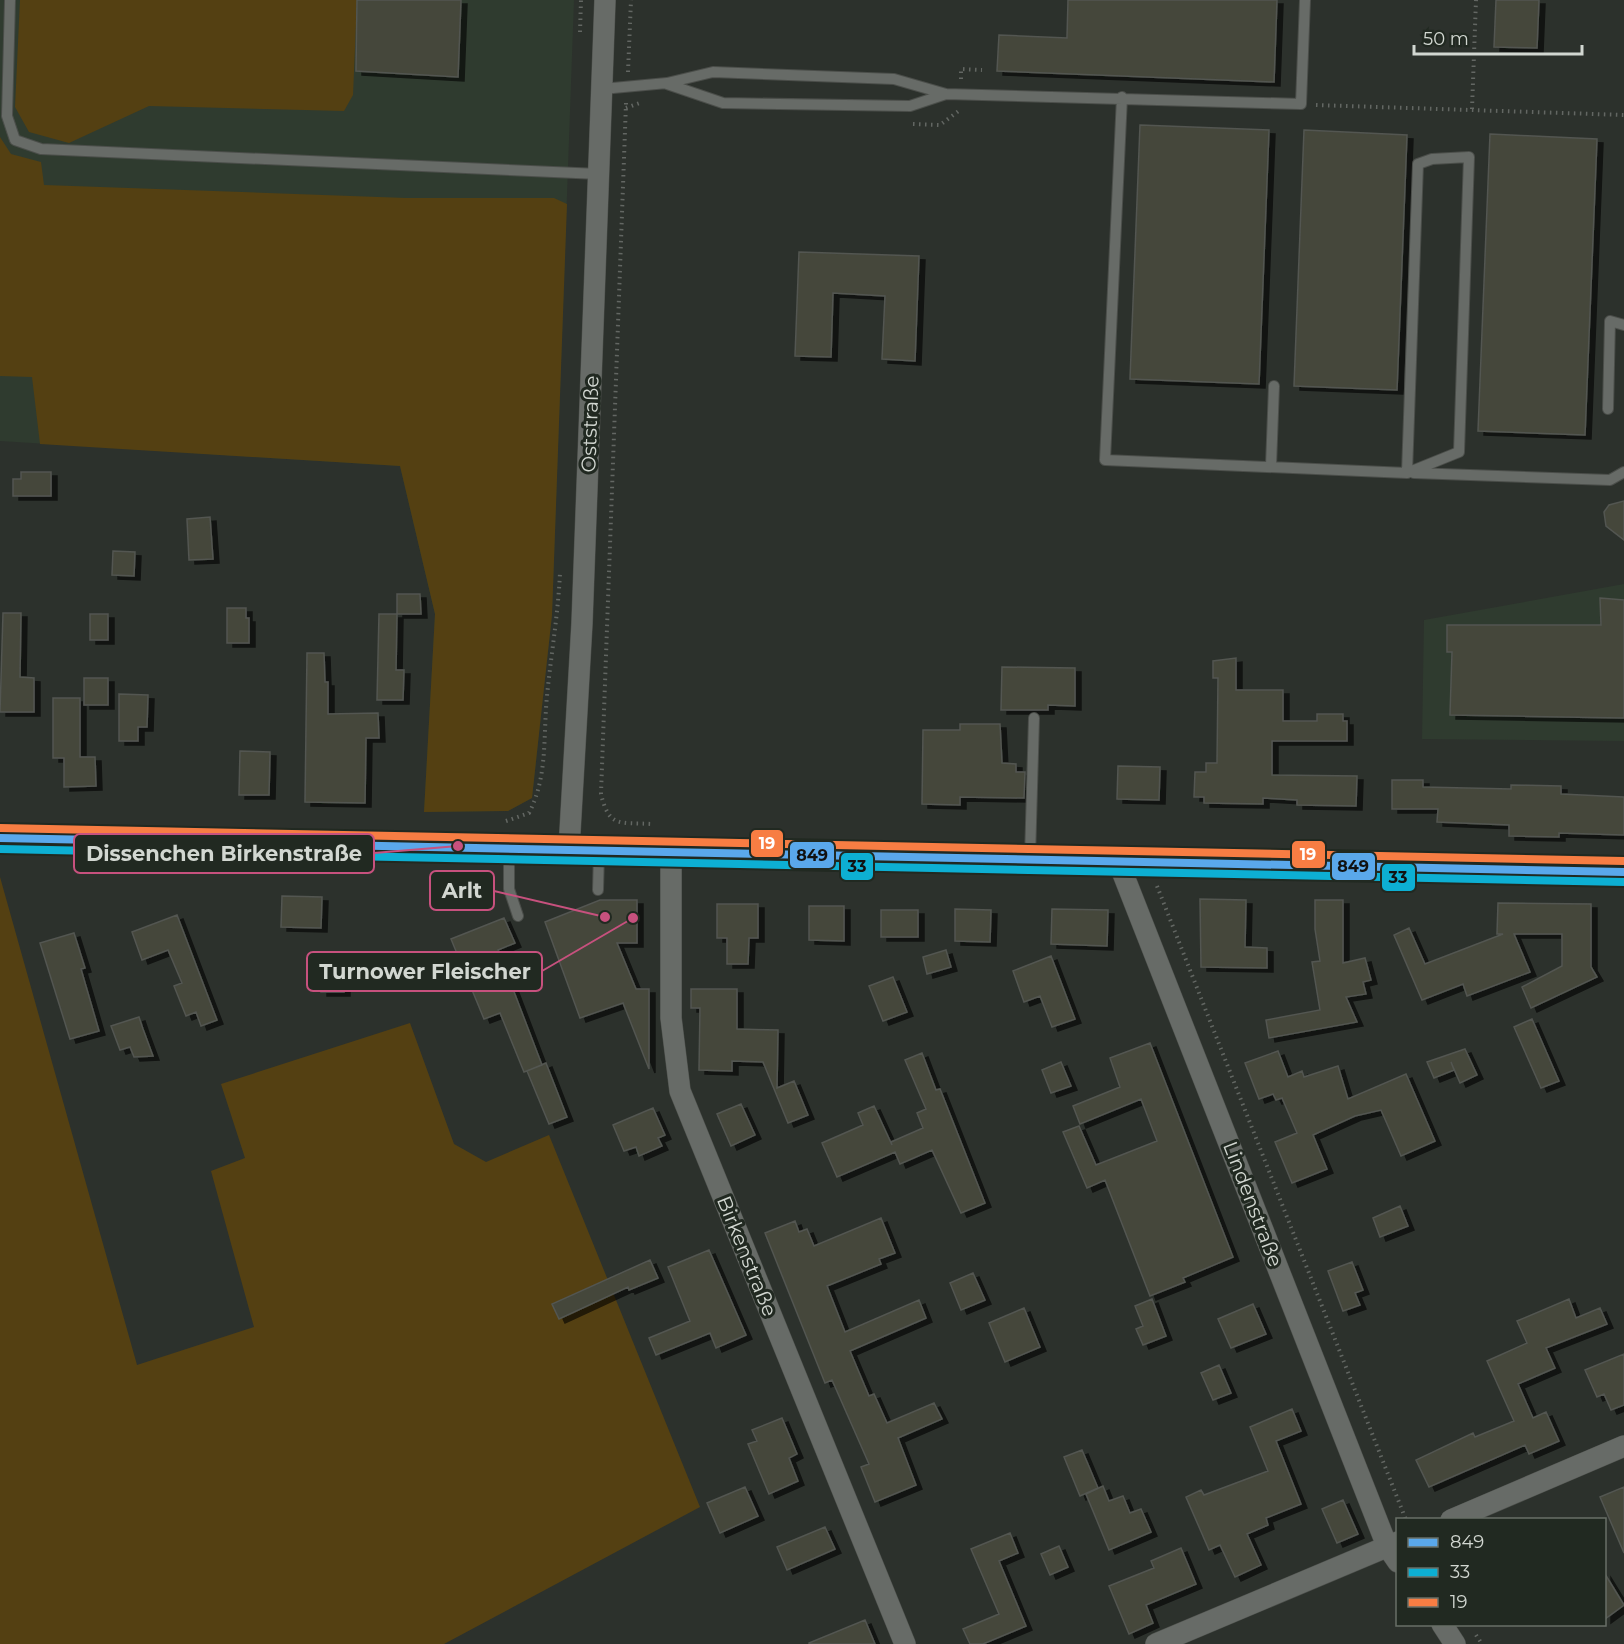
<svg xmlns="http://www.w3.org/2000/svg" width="1624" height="1644" font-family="Montserrat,sans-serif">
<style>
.built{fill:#2f3b2f}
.green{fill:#544012}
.building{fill:#44463b;stroke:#535651;stroke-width:1.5;filter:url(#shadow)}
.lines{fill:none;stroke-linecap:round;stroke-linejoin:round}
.lane-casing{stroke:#4b4e4a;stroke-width:12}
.street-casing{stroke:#4b4e4a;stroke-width:22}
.secondary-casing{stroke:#4b4e4a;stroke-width:30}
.path{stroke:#636763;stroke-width:4;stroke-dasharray:1.5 4.5;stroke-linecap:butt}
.lane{stroke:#676b67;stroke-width:10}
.street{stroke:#676b67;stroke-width:21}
.secondary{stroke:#676b67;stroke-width:28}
.bus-1-casing{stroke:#212921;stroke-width:12}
.bus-2-casing{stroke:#212921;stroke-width:12}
.bus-3-casing{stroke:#212921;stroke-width:12}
.bus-1{stroke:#5aa8eb;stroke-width:8}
.bus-2{stroke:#0dafd3;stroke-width:8}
.bus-3{stroke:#f77d43;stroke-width:8}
.labels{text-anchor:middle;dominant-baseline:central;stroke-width:6;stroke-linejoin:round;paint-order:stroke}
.street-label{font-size:20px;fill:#d2d7d1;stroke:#212921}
.leader{fill:none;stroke:#c7517e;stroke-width:2}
.callout-dot{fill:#c7517e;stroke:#212921;stroke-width:2}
.callout{fill:#212921;stroke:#c7517e;stroke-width:2}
.callout-label{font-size:21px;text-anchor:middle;font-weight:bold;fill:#d2d7d1}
.line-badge{stroke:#212921;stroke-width:2}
.badge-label{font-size:16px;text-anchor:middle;font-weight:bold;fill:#fff}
.pale-badge-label{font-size:16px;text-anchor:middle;font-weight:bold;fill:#111}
</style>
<defs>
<filter id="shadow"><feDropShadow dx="6" dy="4" stdDeviation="0" flood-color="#0009"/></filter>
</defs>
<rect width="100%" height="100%" fill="#2c312c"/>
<path class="built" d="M0,0h574l-22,615 -20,183 -24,13 -84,1 11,-198 -35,-148 -400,-25z
M1624,584v157l-202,-2 2,-119z"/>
<path class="green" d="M20,0h337l-4,95 -9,16 -195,-5 -80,37 -40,-11 -14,-25z
M0,137l11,17 30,8 3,23 362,13h148l13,6 -15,411 -20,183 -24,13 -84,1 11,-198 -35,-148 -360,-22 -8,-67 -32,-1z
M0,877l137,488 117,-38 -43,-156 34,-13 -24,-74 189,-61 44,121 32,18 63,-27 151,372 -256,137h-444z"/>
<path class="building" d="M357,0h104l-3,77 -102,-6z
M1068,0h209l-3,82 -277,-11 2,-36 68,3z
M1496,0h43l-2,48 -43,-1z
M1140,125l129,5 -10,254 -129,-5z
M1304,130l103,5 -10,255 -103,-4z
M1490,134l107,5 -12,296 -107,-4z
M799,252l120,4 -4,105 -33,-2 3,-63 -52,-3 -2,64 -36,-1z
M21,472h30v24h-38v-17h8z
M1624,501v39l-18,-14 -2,-14 5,-7z
M210,517l3,42 -24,1 -2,-41z
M113,551l22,1 -1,24 -22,-1z
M397,594h23l1,20h-24z
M1600,598l24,2v118l-174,-3 2,-63h-5v-27h154z
M227,608h19v10h3v25h-22z
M3,613h18l-1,64 14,1v34h-34z
M90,614h18v26h-18z
M379,614h18l-1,56h8l-1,30h-26z
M307,653h17l1,29h3v32l50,-1 1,25h-13l-1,65 -60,-1z
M1236,658v32h47v31h34v-7h26v7h4v20h-75v34l85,1 -1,30 -59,-1v-5l-34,-2v6l-59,-1v-6h-10l1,-25h11v-9h11l1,-85h-5v-17z
M1002,667l73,1v38l-27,-1v5h-47z
M84,678h24v27h-24z
M119,694l29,1 -1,32h-9v14h-19z
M53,698h27v59h15l1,29 -32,1v-29h-11z
M960,724h40l2,39 14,1v8h9l-1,26 -64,-1v8l-38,-1 1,-74h37z
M240,751l30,1 -1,43h-30z
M1118,766l42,1 -1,33 -42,-1z
M1392,780h31v7l88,2v-4l50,1v8l63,3v38l-65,-2v4l-50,-1v-11l-72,-3 1,-13h-46z
M282,896l40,1 -1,31 -40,-1z
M1200,899l46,1 -1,47 22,1v20l-66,-1z
M600,900h37v43h-20l19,46h13v80l-26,-66 -43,15 -35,-96z
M1315,900h28v63l22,-5 6,22 -8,2 3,12 -20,3 11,25 -88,16 -3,-18 54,-10 -8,-48 8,-1 -5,-32z
M1498,903l93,1v63l6,10 -66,31 -9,-21 40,-21v-32h-48l16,38 -63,24 -4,-12 -41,16 -28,-65 15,-7 16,36 78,-30h-6z
M717,904h41v34h-9l-1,26h-21v-26h-10z
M809,906h35v35l-35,-1z
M955,909l36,1 -1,32 -35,-1z
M1052,909l56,1 -1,36 -56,-2z
M881,910h37v27h-37z
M177,915l40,105 -16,6 -5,-14 -10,4 -12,-30 8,-3 -14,-33 -26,10 -10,-28z
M504,918l11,25 -17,7 44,115 -18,7 -24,-59 -16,6 -33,-80z
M74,933l11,35 -4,1 18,62 -29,8 -30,-96z
M946,950l5,17 -24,7 -4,-17z
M1051,956l24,63 -23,8 -12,-31 -16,6 -11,-31z
M321,964h23v28h-23z
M893,977l14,35 -24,9 -14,-35z
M691,989h46v40l41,1 -1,58 17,-7 14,34 -20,8 -25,-61 -31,-1v10l-33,-1 1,-62h-9z
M139,1017l4,12 10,27 -19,1 -4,-10 -10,3 -9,-24z
M1532,1019l27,62 -18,7 -27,-61z
M1150,1043l83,214 -50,21 2,4 -35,14 -45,-116 -18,8 -24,-56 16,-6 17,39 61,-24 -16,-42 -61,25 -7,-18 47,-19 -10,-29z
M1465,1049l12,26 -17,8 -9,-21 3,8 -20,8 -7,-16z
M1278,1051l10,26 14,-6 2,6 34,-11 10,33 58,-25 29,67 -34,15 -20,-46 -26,6 -42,19 14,34 -35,14 -17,-41 22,-9 -15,-35 -6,2 -3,-6 -14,5 -14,-36z
M922,1053l14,37 4,-1 45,114 -24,10 -29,-63 -32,14 -5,-12 -58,25 -15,-34 41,-18 -5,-12 16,-7 18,39 -1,-3 32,-14 -6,-15 9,-4 -21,-49z
M1061,1062l10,24 -20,7 -9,-23z
M546,1063l21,54 -18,7 -22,-53z
M741,1104l14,31 -24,11 -14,-32z
M653,1108l12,27 -7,3 4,8 -23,10 -3,-9 -12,4 -11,-26z
M1400,1206l8,20 -28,11 -7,-19z
M881,1218l14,35 -16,6 2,5 -54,22 18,46 74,-32 7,18 -76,33 19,45 5,-2 13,29 47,-20 8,16 -44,19 18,47 -41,17 -14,-35 8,-3 -37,-84 -7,3 -60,-150 30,-12 4,11 8,-3 7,17z
M709,1250l37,85 -30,13 -6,-15 -54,22 -7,-17 41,-17 -22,-54z
M650,1260l8,18 -29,12 -1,-3 -69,32 -7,-15z
M1352,1262l11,28 -8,3 5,12 -17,6 -15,-40z
M973,1273l12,27 -24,10 -11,-27z
M1152,1299l14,37 -23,9 -7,-16 7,-3 -8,-20z
M1569,1299l7,19 24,-10 7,16 -61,24 9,20 -37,16 15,34 13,-6 13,29 -30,13 -4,-9 -96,42 -13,-27 57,-27 2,4 39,-16 -27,-60 40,-18 -10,-22z
M1253,1304l13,30 -35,14 -13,-29z
M1024,1308l16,39 -35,15 -16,-39z
M1624,1354v51l-13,5 -7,-16 -7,3 -12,-27z
M1219,1365l12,28 -18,7 -12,-27z
M1292,1409l9,22 -25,10 25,63 -35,14 2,7 -21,9 14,31 -26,12 -15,-32 -11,5 -23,-53 15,-7 3,5 64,-24 -18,-44z
M782,1418l15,36 -8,4 9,23 -29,13 -21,-50 9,-3 -5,-11z
M1082,1450l16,38 -18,8 -16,-39z
M1103,1486l6,15 14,-5 7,17 11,-4 10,23 -42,18 -23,-56z
M745,1487l13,29 -38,17 -13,-30z
M1624,1487v66l-24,-56z
M1343,1500l15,34 -21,9 -15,-34z
M825,1527l10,22 -48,21 -10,-23z
M1010,1533l8,20 -19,8 27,65 -43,18h-13l-7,-15 36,-15 -28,-65z
M1059,1546l9,21 -18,8 -9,-21z
M1181,1548l15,36 -50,21 7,18 -24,11 -20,-48 45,-18 -3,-7z
M1605,1574l19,31 -19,14z
M865,1620l10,24h-66v-1z"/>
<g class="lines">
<g class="lane-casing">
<path id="lane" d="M10,0l-3,116 8,24 26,9 558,25
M667,84l56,19 187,3 36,-12
M602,89l65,-6 46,-11 181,7 52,15 355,10 4,-104
M1122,97l-17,363 302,13 11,-309 14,-5 37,-2 -10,295 -52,21
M1608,409l2,-88 14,4
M1271,466l3,-80
M1414,473l196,7 14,-8
M509,851v38l9,27
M1030,858l4,-140
M598,890l1,-37"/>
</g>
<g class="street-casing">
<path id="street" d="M569,849l13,-226 23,-623
M671,850v168l9,73 225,553
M1118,861l269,685 11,16
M1451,1520l173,-74
M1442,1624l13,20
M1156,1644l242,-102"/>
</g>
<g class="secondary-casing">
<path id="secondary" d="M0,838l1624,34"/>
</g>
<path class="path" d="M580,32l1,-32
M628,72l3,-72
M961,79v-10l21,1
M626,103l-25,691c8,34 18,28 51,30
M1316,105l308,10
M626,108l14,-5
M1472,109l4,-109
M913,124l27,1 20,-15
M506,821l23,-8c19,-37 14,-76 18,-117 4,-41 11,-81 13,-123
M1157,886l249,634
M1476,1635l6,9"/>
<use href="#lane" class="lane"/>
<use href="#street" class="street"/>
<use href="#secondary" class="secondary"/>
<g class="bus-1-casing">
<path id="bus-1" d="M0,838l1624,34"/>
</g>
<g class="bus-2-casing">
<path id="bus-2" d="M0,849l1624,33"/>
</g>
<g class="bus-3-casing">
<path id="bus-3" d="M0,828l1624,33"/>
</g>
<use href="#bus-1" class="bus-1"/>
<use href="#bus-2" class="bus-2"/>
<use href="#bus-3" class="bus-3"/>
</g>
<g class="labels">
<g class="street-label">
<text transform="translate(590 424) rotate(-88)">Oststraße</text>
<text transform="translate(1253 1204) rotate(69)">Lindenstraße</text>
<text transform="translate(747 1256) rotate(68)">Birkenstraße</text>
</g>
</g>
<path class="leader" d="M458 846L374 853M605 917L494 891M633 918L542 971"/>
<g class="callout-dot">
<circle cx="458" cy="846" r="6"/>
<circle cx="605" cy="917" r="6"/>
<circle cx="633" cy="918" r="6"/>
</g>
<g class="callout">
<rect x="74" y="834" width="300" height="39" rx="6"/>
<rect x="430" y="871" width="64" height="39" rx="6"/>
<rect x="307" y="952" width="235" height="39" rx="6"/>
</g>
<g class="callout-label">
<text x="224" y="861">Dissenchen Birkenstraße</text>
<text x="462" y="898">Arlt</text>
<text x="425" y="979">Turnower Fleischer</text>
</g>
<g class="line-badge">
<rect x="750" y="829" width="34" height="29" rx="6" fill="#f77d43"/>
<rect x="1291" y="840" width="35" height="29" rx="6" fill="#f77d43"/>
<rect x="789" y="841" width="46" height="28" rx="6" fill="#5aa8eb"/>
<rect x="1331" y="852" width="45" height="29" rx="6" fill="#5aa8eb"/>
<rect x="840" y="852" width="34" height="29" rx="6" fill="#0dafd3"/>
<rect x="1381" y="863" width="35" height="29" rx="6" fill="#0dafd3"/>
</g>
<g class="badge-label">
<text x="767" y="849">19</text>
<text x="1308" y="860">19</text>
</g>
<g class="pale-badge-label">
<text x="812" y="861">849</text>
<text x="1353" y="872">849</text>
<text x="857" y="872">33</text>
<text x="1398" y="883">33</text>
</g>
<rect x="1396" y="1518" width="210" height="108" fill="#212921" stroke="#686f67" stroke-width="1.5"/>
<rect x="1408" y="1538" width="30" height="9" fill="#5aa8eb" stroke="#686f67" stroke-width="1.5"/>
<text x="1450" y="1548" font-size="18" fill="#d2d7d1">849</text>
<rect x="1408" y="1568" width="30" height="9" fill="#0dafd3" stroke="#686f67" stroke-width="1.5"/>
<text x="1450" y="1578" font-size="18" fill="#d2d7d1">33</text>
<rect x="1408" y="1598" width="30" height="9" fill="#f77d43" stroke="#686f67" stroke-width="1.5"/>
<text x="1450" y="1608" font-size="18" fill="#d2d7d1">19</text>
<path d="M1414 45v9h168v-9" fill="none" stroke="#d2d7d1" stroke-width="3"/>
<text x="1423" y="45" font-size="18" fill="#d2d7d1" stroke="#212921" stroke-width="4.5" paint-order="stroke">50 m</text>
</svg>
